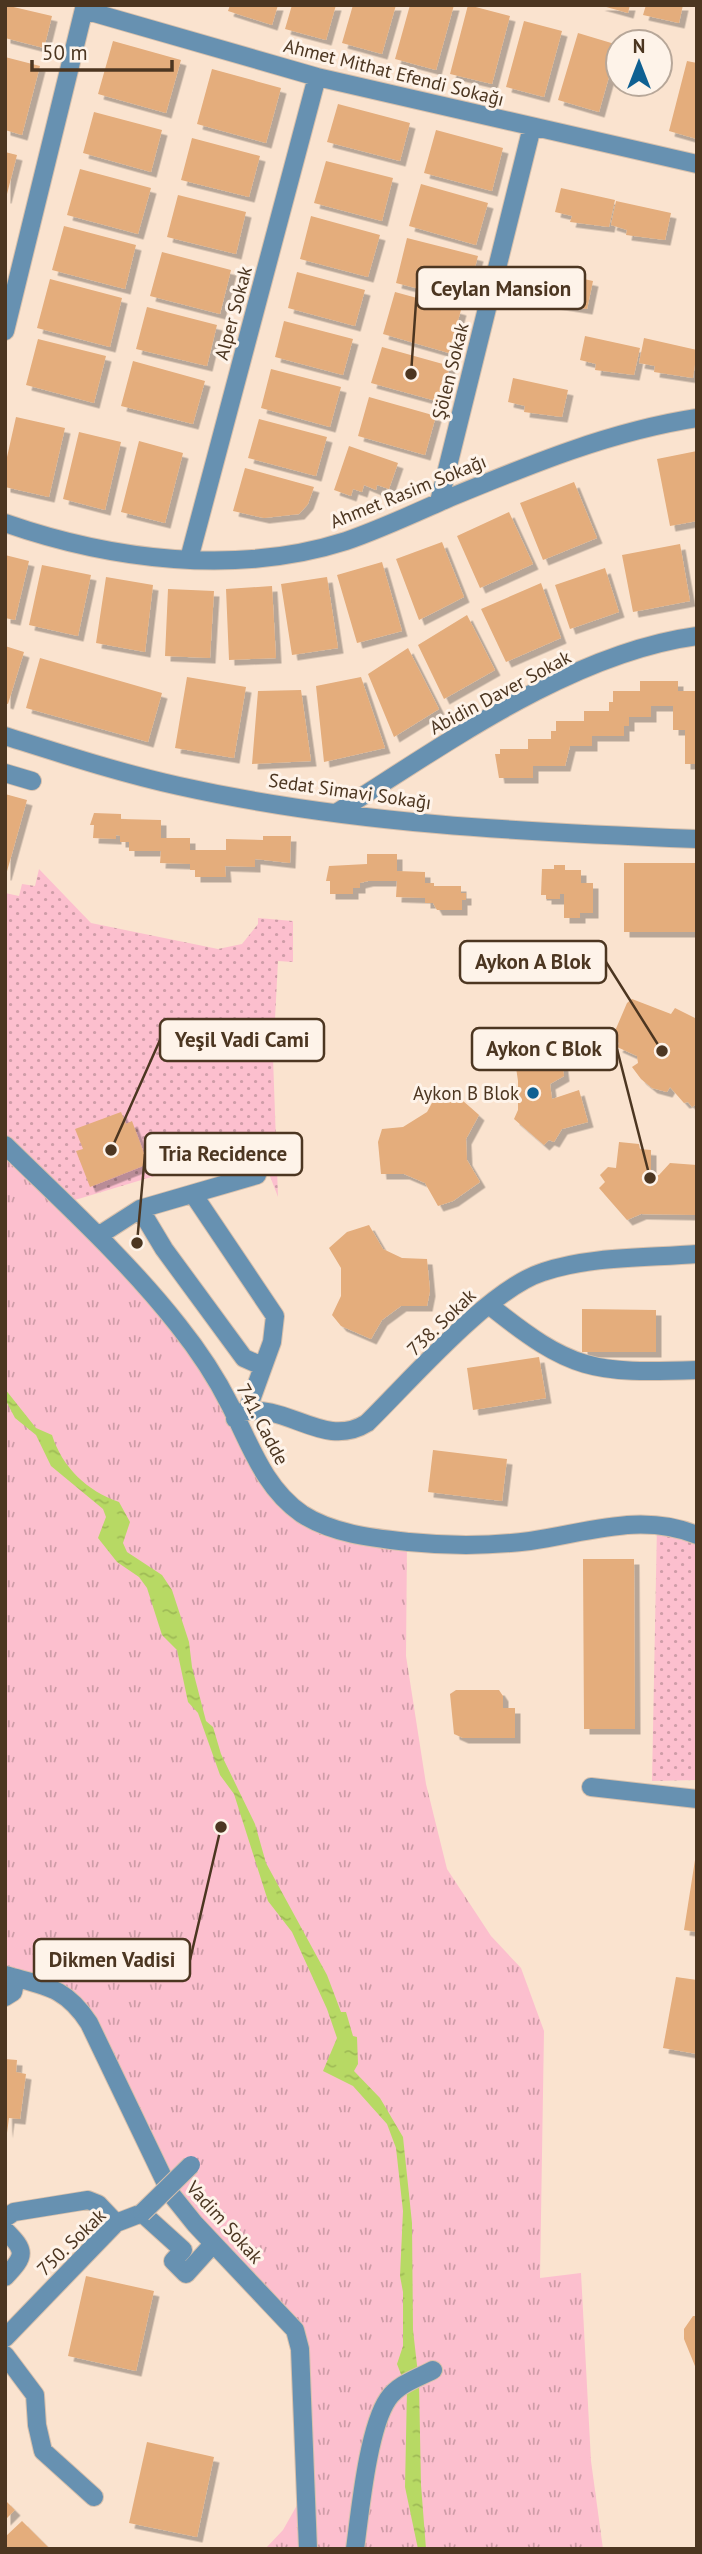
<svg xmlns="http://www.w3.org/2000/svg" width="702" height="2554" font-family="'PT Sans',sans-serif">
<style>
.grass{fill:url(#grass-dots)}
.park{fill:url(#park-tufts)}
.water{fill:url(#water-ripples)}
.building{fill:#e4ad7c;filter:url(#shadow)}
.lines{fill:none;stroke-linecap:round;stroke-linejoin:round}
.minor-casing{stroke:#d7c0ac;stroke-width:20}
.minor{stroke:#6791b1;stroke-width:18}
.minor-bridge-casing{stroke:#d7c0ac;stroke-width:20;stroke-linecap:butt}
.minor-bridge{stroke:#6791b1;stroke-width:18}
.poi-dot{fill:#0f6092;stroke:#fef3e9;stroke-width:2.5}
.labels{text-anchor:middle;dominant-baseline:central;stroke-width:6;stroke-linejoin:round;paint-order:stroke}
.street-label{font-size:19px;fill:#4c3621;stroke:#fef3e9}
.poi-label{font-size:19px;fill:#4c3621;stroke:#fef3e9;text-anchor:end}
.leader{fill:none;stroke:#4c3621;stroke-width:2.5}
.callout-dot{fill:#4c3621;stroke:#fef3e9;stroke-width:2.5}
.callout{fill:#fef3e9;stroke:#4c3621;stroke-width:2.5}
.callout-label{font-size:21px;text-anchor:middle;font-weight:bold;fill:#4c3621}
</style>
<defs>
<pattern id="grass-dots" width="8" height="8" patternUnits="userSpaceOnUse" patternTransform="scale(1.75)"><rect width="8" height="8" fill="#fcbfce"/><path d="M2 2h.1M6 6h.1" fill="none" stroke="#ce9ca7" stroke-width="1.8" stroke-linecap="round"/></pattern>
<pattern id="park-tufts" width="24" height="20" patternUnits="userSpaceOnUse" patternTransform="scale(1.75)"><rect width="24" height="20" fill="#fcbfce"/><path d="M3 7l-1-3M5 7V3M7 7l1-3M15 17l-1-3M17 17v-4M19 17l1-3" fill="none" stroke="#ce9ca7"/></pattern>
<pattern id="water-ripples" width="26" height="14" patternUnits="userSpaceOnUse" patternTransform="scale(1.75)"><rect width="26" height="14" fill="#b7d964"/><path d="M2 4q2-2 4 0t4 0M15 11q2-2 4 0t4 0" fill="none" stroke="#9fbb56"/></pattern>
<filter id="shadow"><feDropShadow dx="5.5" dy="5.5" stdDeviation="0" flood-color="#0004"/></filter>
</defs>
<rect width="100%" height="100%" fill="#fae3cf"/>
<path class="grass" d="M39,869l52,54 127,26 24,-5 16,-20v-6l35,3v41l-15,-1 -5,97 5,139 -20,-52 -193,58 -60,-58v-252l14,3 3,-12 13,2z
M657,1525l40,10v245l-45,1z"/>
<path class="park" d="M5,1145l111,109 116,154 70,106 105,28 -1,114 20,128 21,85 44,67 30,32 23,63 -4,247 41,-5 10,188 12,88h-338l18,-19 22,-39 -5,-142 -105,-125 -119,-221 -71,-28z"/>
<path class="water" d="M5,1389l31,39 16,7c10,32 35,56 67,67l11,20 -7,21 4,9 35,23 10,15 17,52 3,25 14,54 7,6 8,27 34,70 11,39 61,112 14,37h5l7,24 4,1 1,27 -4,7 26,27 23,39 9,86 1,107 6,53 2,102 5,64h-8l-13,-62 2,-97 -10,-26 6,-18v-54l-3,-16 3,-65 -7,-63 -9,-24 -34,-38 -30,-15 14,-33 -10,-29 -35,-77 -24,-31 -34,-107 -14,-19 -22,-62 -10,-11 -11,-52 -15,-15 -15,-47 -8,-11 -22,-15 -19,-24 8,-21 -3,-8 -52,-43 -15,-31 -21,-17 -10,-19z"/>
<path class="building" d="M5,5l47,11 -8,32 -39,-10z
M230,5h48l-6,20 -44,-14z
M292,5h44l-10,35 -41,-11z
M353,5h43l-14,49 -40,-11z
M410,5h44l-18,65 -41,-11z
M468,5l42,11 -18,68 -42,-10z
M599,5h31l-2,8z
M646,5h37l-4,18 -36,-8z
M524,21l38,10 -18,66 -38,-10z
M578,33l40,12 -19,67 -41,-12z
M113,41l68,19 -15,53 -68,-19z
M5,57l35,9 -18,69 -17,-5z
M687,61l10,2v76l-28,-8z
M212,69l69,19 -15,55 -69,-19z
M338,104l72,19 -10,38 -73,-19z
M94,112l68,18 -11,42 -68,-19z
M436,130l67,18 -11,43 -68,-18z
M192,138l68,18 -11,41 -68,-17z
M5,152l12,3 -11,43h-1z
M326,161l67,17 -11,43 -68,-18z
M80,169l71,19 -13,46 -71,-19z
M421,184l67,19 -12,42 -67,-19z
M561,188l54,12 -6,27 -39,-5 2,-6 -17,-4z
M178,195l68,17 -10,42 -69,-17z
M616,201l55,12 -6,27 -39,-5 1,-5 -16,-5z
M311,216l69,19 -12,42 -68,-18z
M64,226l72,19 -11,44 -73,-19z
M407,238l71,18 -12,45 -70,-18z
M162,252l69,18 -11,44 -70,-18z
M539,269l54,12 -6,28 -38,-6 1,-5 -17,-4z
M297,272l68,18 -10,36 -67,-18z
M50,279l72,19 -12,49 -73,-19z
M395,292l66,18 -12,43 -66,-19z
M147,307l70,18 -10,41 -71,-17z
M284,321l69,18 -10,36 -68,-18z
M585,336l55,12 -6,27 -39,-5 1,-6 -16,-4z
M644,338l53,12 -4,28 -39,-6 1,-6 -16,-3z
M38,339l68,17 -12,47 -68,-18z
M382,347l68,19 -10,36 -69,-19z
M133,361l72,20 -12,43 -72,-18z
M271,369l70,18 -11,40 -69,-19z
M513,378l55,12 -6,27 -38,-5 1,-6 -17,-4z
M369,397l67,19 -11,39 -67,-19z
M16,417l49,11 -16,69 -44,-10v-21z
M259,419l68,18 -11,39 -68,-18z
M79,432l42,10 -16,68 -42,-11z
M139,441l44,12 -18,70 -44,-11z
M349,446l49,17 -9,26 -12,-4 -1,5 -12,-5 -2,7 -9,-3 -2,7 -17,-6z
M697,451v70l-27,5 -13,-67z
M245,468l69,19 -6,17 -9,10 -35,4 -31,-7z
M574,482l23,56 -54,22 -23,-57z
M509,512l24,52 -53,24 -23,-52z
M442,542l22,55 -45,23 -23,-61z
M680,544l10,57 -57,11 -11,-57z
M5,555l24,6 -14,59 -10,-2z
M382,562l20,69 -45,12 -20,-68z
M42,565l49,10 -13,61 -49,-11z
M605,568l14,44 -49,17 -15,-44z
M106,577l47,8 -8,67 -49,-9z
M327,577l11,71 -46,7 -11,-71z
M541,583l20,55 -55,24 -25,-53z
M272,586l4,72 -47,2 -3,-71z
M168,589l46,2 -4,67 -45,-2z
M467,615l28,55 -51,29 -26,-54z
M5,646l19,6 -16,52 -3,-1z
M408,648l31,61 -45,28 -26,-63z
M40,658l122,35 -14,49 -122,-34z
M187,677l59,10 -12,71 -59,-10z
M361,677l24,71 -61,14 -8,-76z
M640,681h38v10h19v73h-12v-34h-12v-24h-22v11h-22v9h-5v10h-32v10h-22l-5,20h-32v12h-34l-4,-24h5v-5h28v-10h23v-8h5v-10h28v-10h25v-9h4v-11h27z
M301,690l10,71 -59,3 6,-73z
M5,794l22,6 -21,75h-1z
M94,813l27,1v5l40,1v18h29v12h36v-11l37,1v-4h28l-1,27 -35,-4v8l-30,-1 1,11h-31v-7h-5v-6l-30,-1 1,-12h-32v-9h-9v-6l-4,-1v4l-23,-1 1,-13h-4z
M367,854h30v17l28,1v11h9v3h27v7h5v7h-4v10h-25l-4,-7h-8v-5l-29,-1 1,-16h-29l-8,2v5h-7v6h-23v-13h-4l3,-15 38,-2z
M624,863h73v69h-73z
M554,865h11v5h16v13h12v30h-13v5h-16v-24h-4v5h-14v-4h-5l1,-26h12z
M632,999l39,15 4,-6 22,11v85l-5,3 -4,-5 -4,1 -14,-16 -3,5 -15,-4 -11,-9 -9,-12 6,-4 -1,-7 -20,-9 2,-4 -7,-5 15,-35z
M559,1034l5,42 -14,8 2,15 27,-9 9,32 -26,7 -8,13 -5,-2 -5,5 -30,-26 4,-9v-29l-5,-34 6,-2 -1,-9z
M438,1092l24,8 17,15 -13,24 1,21 13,22 -27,19 -15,5 -13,-23 -21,-9h-23l-3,-32 4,-13 21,-2 24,-15z
M121,1112l5,12 6,-3 16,43 -58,23 -14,-36 7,-2 -8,-20z
M619,1142l20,2 1,5 11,1v25h8l11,-12 27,2v50l-56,-1 -14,6 -28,-32 6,-6 -5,-7 8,-8 8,1z
M369,1225l14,24 19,9 25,1 3,32 -3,15h-26l-19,14 -11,19 -30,-13 -9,-11 9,-19v-28l-12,-20 18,-16z
M582,1309l74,1v42h-74z
M539,1357l7,41 -73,12 -6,-42z
M433,1450l74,9 -5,42 -74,-9z
M583,1559h51l1,170h-51z
M456,1690h43l4,6v12h12v30h-52l-9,-4 -4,-40z
M695,1860h2v72l-13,-2z
M676,1977l21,3v74l-34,-6z
M5,2059l12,1 -1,12 10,2 -6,45 -11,-1 -2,15z
M86,2276l68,15 -18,80 -68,-15z
M693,2316h4v55l-13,-32v-10z
M147,2442l67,15 -17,80 -68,-14z
M5,2500l10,10 -10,10z
M22,2521l28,28h-45v-12z"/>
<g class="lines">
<g class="minor-casing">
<path id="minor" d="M84,10l233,67 380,87
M5,331l80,-326
M439,502l93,-375
M5,523c106,37 232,53 341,18 35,-12 69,-28 103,-43 80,-33 162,-67 248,-80
M189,559l128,-482
M5,736c57,18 115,37 174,50 170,38 345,46 518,53
M5,773l27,8
M336,813c107,-67 234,-160 361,-177
M5,1145c59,58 122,115 173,180 20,25 38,52 52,80 20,39 34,83 72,109 31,20 71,24 107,28 40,4 81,4 121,-1 57,-8 110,-29 167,-6
M193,1194l82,122 -3,26 -25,69
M140,1209l24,40 80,109 18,8
M98,1236l42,-27 117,-34
M489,1305c82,66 104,69 208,65
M235,1419l7,-7c45,-10 82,38 125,11 43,-42 122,-134 176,-151 47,-16 105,-14 154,-18
M591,1787l106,12
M5,1975c39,11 60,11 84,48l82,171 24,30 100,106 5,19 8,200
M5,1997l8,-5 3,-14
M5,2218l9,-6 74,-12 10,4 18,19
M5,2230c21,21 21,25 0,47
M5,2338l111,-115 26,-10 41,37 -10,11 13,13 27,-30
M5,2355l30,40 2,30 6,26 51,46
M355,2549c5,-37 13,-121 33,-150 10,-15 30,-21 45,-29"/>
</g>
<use href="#minor" class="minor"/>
<g class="minor-bridge-casing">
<path id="minor-bridge" d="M142,2213l49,-48"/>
</g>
<use href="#minor-bridge" class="minor-bridge"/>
</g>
<circle class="poi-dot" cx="533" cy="1093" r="7"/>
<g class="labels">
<g class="street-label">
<text transform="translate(394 72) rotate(14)">Ahmet Mithat Efendi Sokağı</text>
<text transform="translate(233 313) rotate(-75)">Alper Sokak</text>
<text transform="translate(450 371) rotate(-76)">Şölen Sokak</text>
<text transform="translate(408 491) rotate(-22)">Ahmet Rasim Sokağı</text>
<text transform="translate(500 692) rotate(-28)">Abidin Daver Sokak</text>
<text transform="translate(350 791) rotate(8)">Sedat Simavi Sokağı</text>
<text transform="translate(441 1322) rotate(-44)">738. Sokak</text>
<text transform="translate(263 1424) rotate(62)">741. Cadde</text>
<text transform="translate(225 2222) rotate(48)">Vadim Sokak</text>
<text transform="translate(71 2242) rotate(-44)">750. Sokak</text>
</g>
<g class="poi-label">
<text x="519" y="1093">Aykon B Blok</text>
</g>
</g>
<path class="leader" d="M411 374L417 288M662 1051L606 962M111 1150L160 1040M650 1178L617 1049M137 1243L145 1154M221 1827L190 1960"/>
<g class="callout-dot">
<circle cx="411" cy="374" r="7"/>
<circle cx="662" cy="1051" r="7"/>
<circle cx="111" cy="1150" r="7"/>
<circle cx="650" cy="1178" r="7"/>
<circle cx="137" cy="1243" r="7"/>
<circle cx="221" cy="1827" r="7"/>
</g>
<g class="callout">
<rect x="417" y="267" width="168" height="42" rx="7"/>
<rect x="460" y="941" width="146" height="42" rx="7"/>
<rect x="160" y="1019" width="164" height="42" rx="7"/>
<rect x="472" y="1028" width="145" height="42" rx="7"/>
<rect x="145" y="1133" width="157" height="42" rx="7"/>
<rect x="34" y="1939" width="156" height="42" rx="7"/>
</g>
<g class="callout-label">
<text x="501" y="296">Ceylan Mansion</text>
<text x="533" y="969">Aykon A Blok</text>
<text x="242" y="1047">Yeşil Vadi Cami</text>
<text x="544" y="1056">Aykon C Blok</text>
<text x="223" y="1161">Tria Recidence</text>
<text x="112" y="1967">Dikmen Vadisi</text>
</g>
<rect width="702" height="2554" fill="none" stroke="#4c3621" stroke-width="14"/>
<g transform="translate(639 63)"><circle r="33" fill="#fef3e9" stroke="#b7a799" stroke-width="2"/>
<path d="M0-5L12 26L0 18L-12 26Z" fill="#0f6092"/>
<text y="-10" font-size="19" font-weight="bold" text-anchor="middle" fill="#4c3621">N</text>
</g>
<path d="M32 60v10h140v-10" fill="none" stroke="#4c3621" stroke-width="3.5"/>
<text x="42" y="60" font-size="21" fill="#4c3621" stroke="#fef3e9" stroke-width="5" paint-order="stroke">50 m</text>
</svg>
